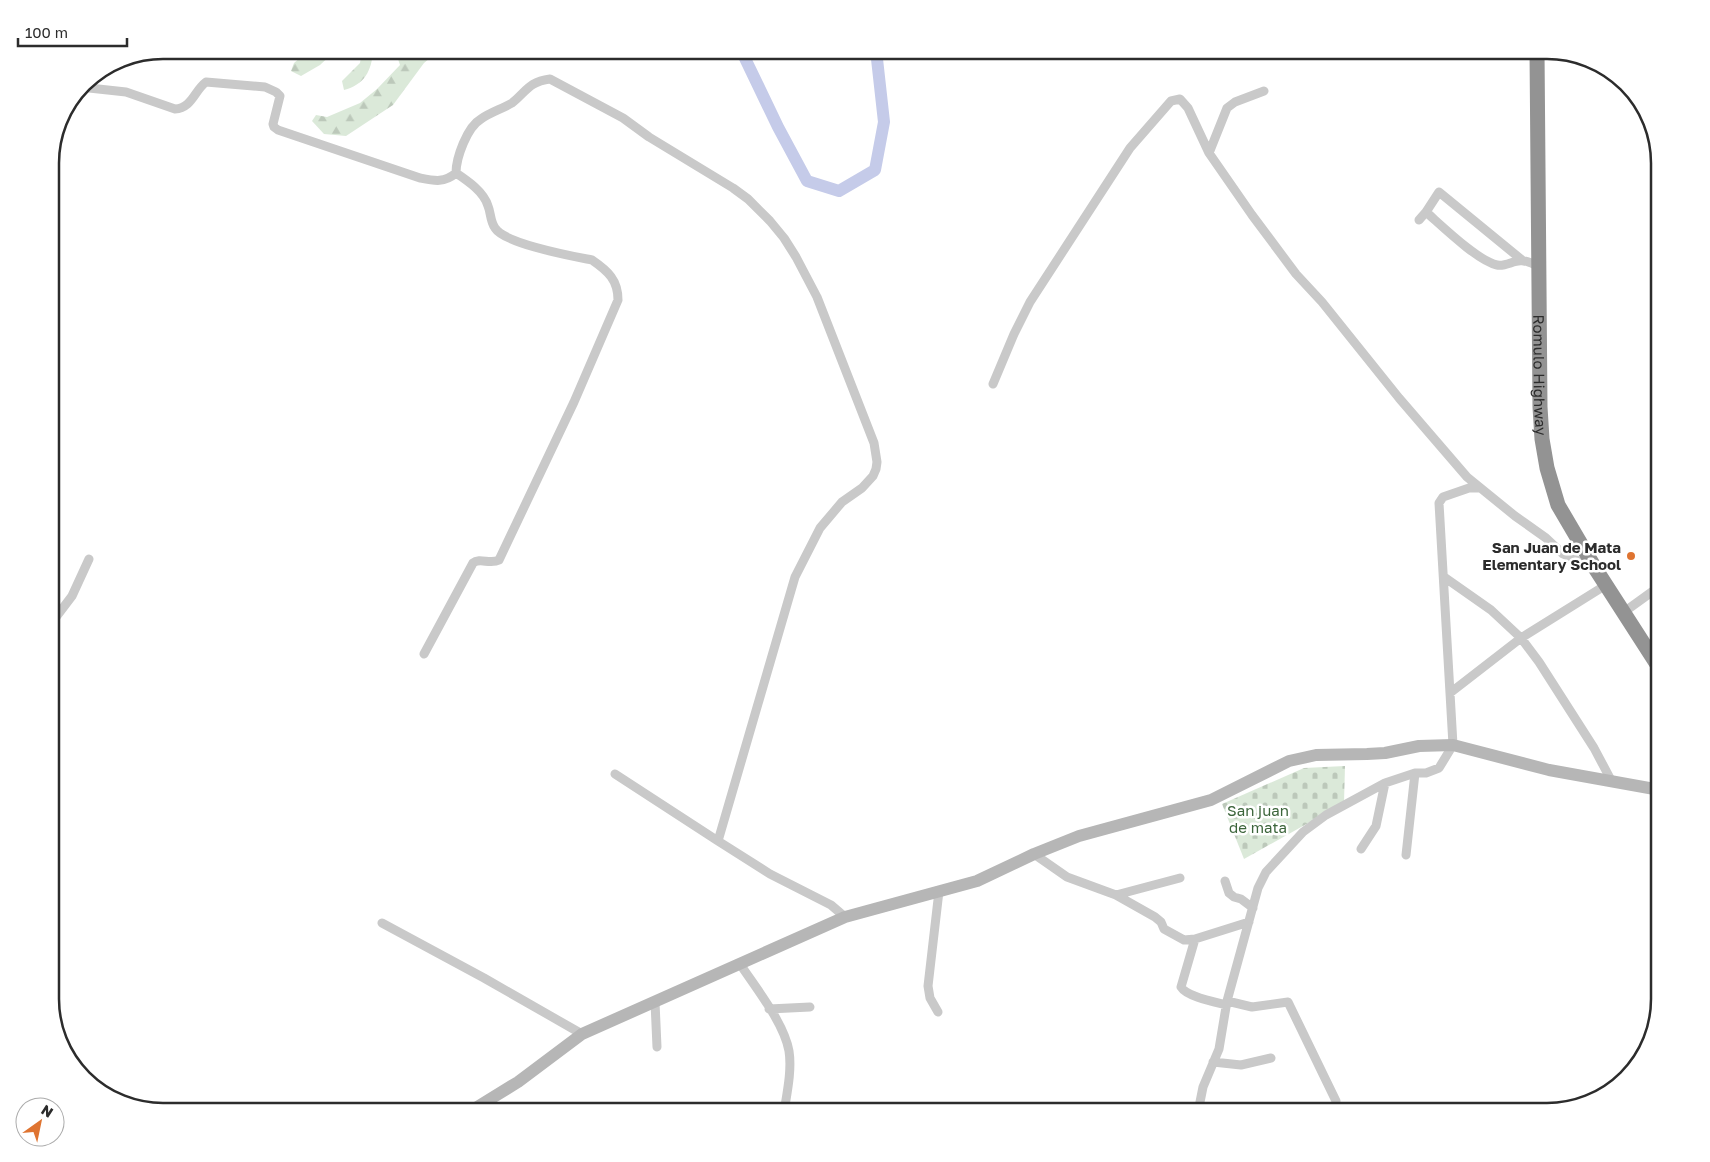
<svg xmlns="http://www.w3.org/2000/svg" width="1710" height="1162" font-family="'Golos Text',sans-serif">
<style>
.forest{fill:url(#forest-firs)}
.cemetery{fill:url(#cemetery-stones)}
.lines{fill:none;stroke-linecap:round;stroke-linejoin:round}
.river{stroke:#c5cbe9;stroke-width:12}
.street{stroke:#c9c9c9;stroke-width:9}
.secondary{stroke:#b6b6b6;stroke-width:12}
.highway{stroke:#939393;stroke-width:15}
.poi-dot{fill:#df7431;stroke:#fff;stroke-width:2}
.labels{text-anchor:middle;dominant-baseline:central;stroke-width:5;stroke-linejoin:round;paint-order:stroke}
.street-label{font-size:15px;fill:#2c2c2c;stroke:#fff}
.poi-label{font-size:15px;font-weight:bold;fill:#2c2c2c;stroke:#fff;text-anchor:end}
.park-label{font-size:15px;fill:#3c653b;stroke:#fff}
.rim{fill:none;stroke:#2c2c2c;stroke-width:2.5}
</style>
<defs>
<pattern id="forest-firs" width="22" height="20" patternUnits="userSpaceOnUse" patternTransform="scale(1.25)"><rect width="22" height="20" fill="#dbe9d9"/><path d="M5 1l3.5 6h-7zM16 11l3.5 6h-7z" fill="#bcc8ba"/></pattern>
<pattern id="cemetery-stones" width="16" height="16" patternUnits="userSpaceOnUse" patternTransform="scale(1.25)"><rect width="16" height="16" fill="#dbe9d9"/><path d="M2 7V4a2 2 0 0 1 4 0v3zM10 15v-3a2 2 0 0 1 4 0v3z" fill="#bcc8ba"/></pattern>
</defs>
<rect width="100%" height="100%" fill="#fff"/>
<path class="forest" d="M309,50h27l-16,15 -19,11 -10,-5 3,-8z
M362,50h11c-1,21 -9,35 -29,40l-2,-9 18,-18z
M395,50h54l-19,8 -6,5 -31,42 -47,31 -22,-2 -12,-13 4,-6 11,2 33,-14 17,-14 23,-24z"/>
<path class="cemetery" d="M1345,766l-1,37 -100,56 -22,-55 82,-36z"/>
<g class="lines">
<path class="river" d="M741,50l37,77 29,54 32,10 36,-21 9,-48 -8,-72"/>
<path class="street" d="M1289,50l1,4
M80,87l46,5 49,17c17,-1 19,-18 31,-27l59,5 11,5 4,4 -7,28 1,3 4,3 142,48c15,3 24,5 36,-5 0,-15 11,-46 25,-54 10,-7 21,-10 31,-16 15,-12 16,-21 38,-24l73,39 26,19 84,51 15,11 22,22 14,17 12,19 21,40 57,146 3,19 -1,7 -3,7 -11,12 -20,14 -22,26 -25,49 -77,264 52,33 61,31 14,12
M1209,153l18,-45 8,-6 29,-11
M1419,220l7,-8
M1522,260l-83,-68 -13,20c16,14 52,49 71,53 9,2 18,-6 26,-4 5,0 10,3 15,5
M993,384l21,-50 16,-32 100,-154 41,-47 9,-2 8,9 21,45 43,62 44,59 26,28 77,96 68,79 48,39 31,22 17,16 32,14
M1444,577l47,33 30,28 18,24 55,86 17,32
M1624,612l36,-26
M50,625l22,-29 17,-37
M424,654l49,-91c7,-6 17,2 26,-3l75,-158 44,-102c0,-20 -10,-29 -26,-40 -20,-4 -87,-16 -97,-32 -5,-7 -4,-15 -7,-22 -4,-14 -20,-25 -32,-33
M1450,693l-11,-190 4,-6 26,-9h9
M615,774l103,67
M1361,849l15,-23 9,-43
M1034,854l33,23 49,18 39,22 6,5 3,7 20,11 11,-1 54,-17
M1406,855l9,-82
M1225,881l4,12 5,4 7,2 12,9
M1116,895l64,-17
M382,923l102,55 98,56
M1195,939l-14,48c6,10 34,15 46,18
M740,964c16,24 44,59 49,87 3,19 -2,42 -5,61
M1227,1001l25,6 36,-5 48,99v11
M655,1002l2,45
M769,1009l41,-2
M938,1012l-8,-14 -2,-12 11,-95
M1213,1062l28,3 30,-7
M1198,1112l5,-25 16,-38 8,-48 31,-113 8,-16 37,-40 23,-17 59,-32 30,-10h11l13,-5 14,-23 -3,-52 71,-55 85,-53"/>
<path class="secondary" d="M469,1112l49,-30 64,-48 263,-117 132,-36 57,-27 45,-18 132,-36 78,-39 27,-6 51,-1 18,-1 34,-7 34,-1 96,25 111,20"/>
<path class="highway" id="s1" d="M1537,50l3,357 2,32 5,29 11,37 37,63 65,101"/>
</g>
<circle class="poi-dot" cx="1631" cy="556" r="5"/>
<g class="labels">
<g class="street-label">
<text stroke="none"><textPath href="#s1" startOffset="325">Romulo Highway</textPath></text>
</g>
<g class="poi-label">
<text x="1621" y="547">San Juan de Mata<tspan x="1621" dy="17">Elementary School</tspan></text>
</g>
<g class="park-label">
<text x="1258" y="810">San juan<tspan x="1258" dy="17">de mata</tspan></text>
</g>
</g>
<path d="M0 0H1710V1162H0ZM163 59H1547A104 104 0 0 1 1651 163V999A104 104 0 0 1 1547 1103H163A104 104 0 0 1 59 999V163A104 104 0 0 1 163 59Z" fill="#fff" fill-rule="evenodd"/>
<path class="rim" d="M163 59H1547A104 104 0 0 1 1651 163V999A104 104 0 0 1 1547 1103H163A104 104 0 0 1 59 999V163A104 104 0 0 1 163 59Z"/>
<g transform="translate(40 1122) rotate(33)"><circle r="24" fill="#ffffff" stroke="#ababab"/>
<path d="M0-4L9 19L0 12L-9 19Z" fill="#df7431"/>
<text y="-8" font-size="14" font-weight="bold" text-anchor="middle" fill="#2c2c2c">N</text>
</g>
<path d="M18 38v8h109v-8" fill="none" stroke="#2c2c2c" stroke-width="2.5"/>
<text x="25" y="38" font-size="15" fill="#2c2c2c" stroke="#ffffff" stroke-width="4" paint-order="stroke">100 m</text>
</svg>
